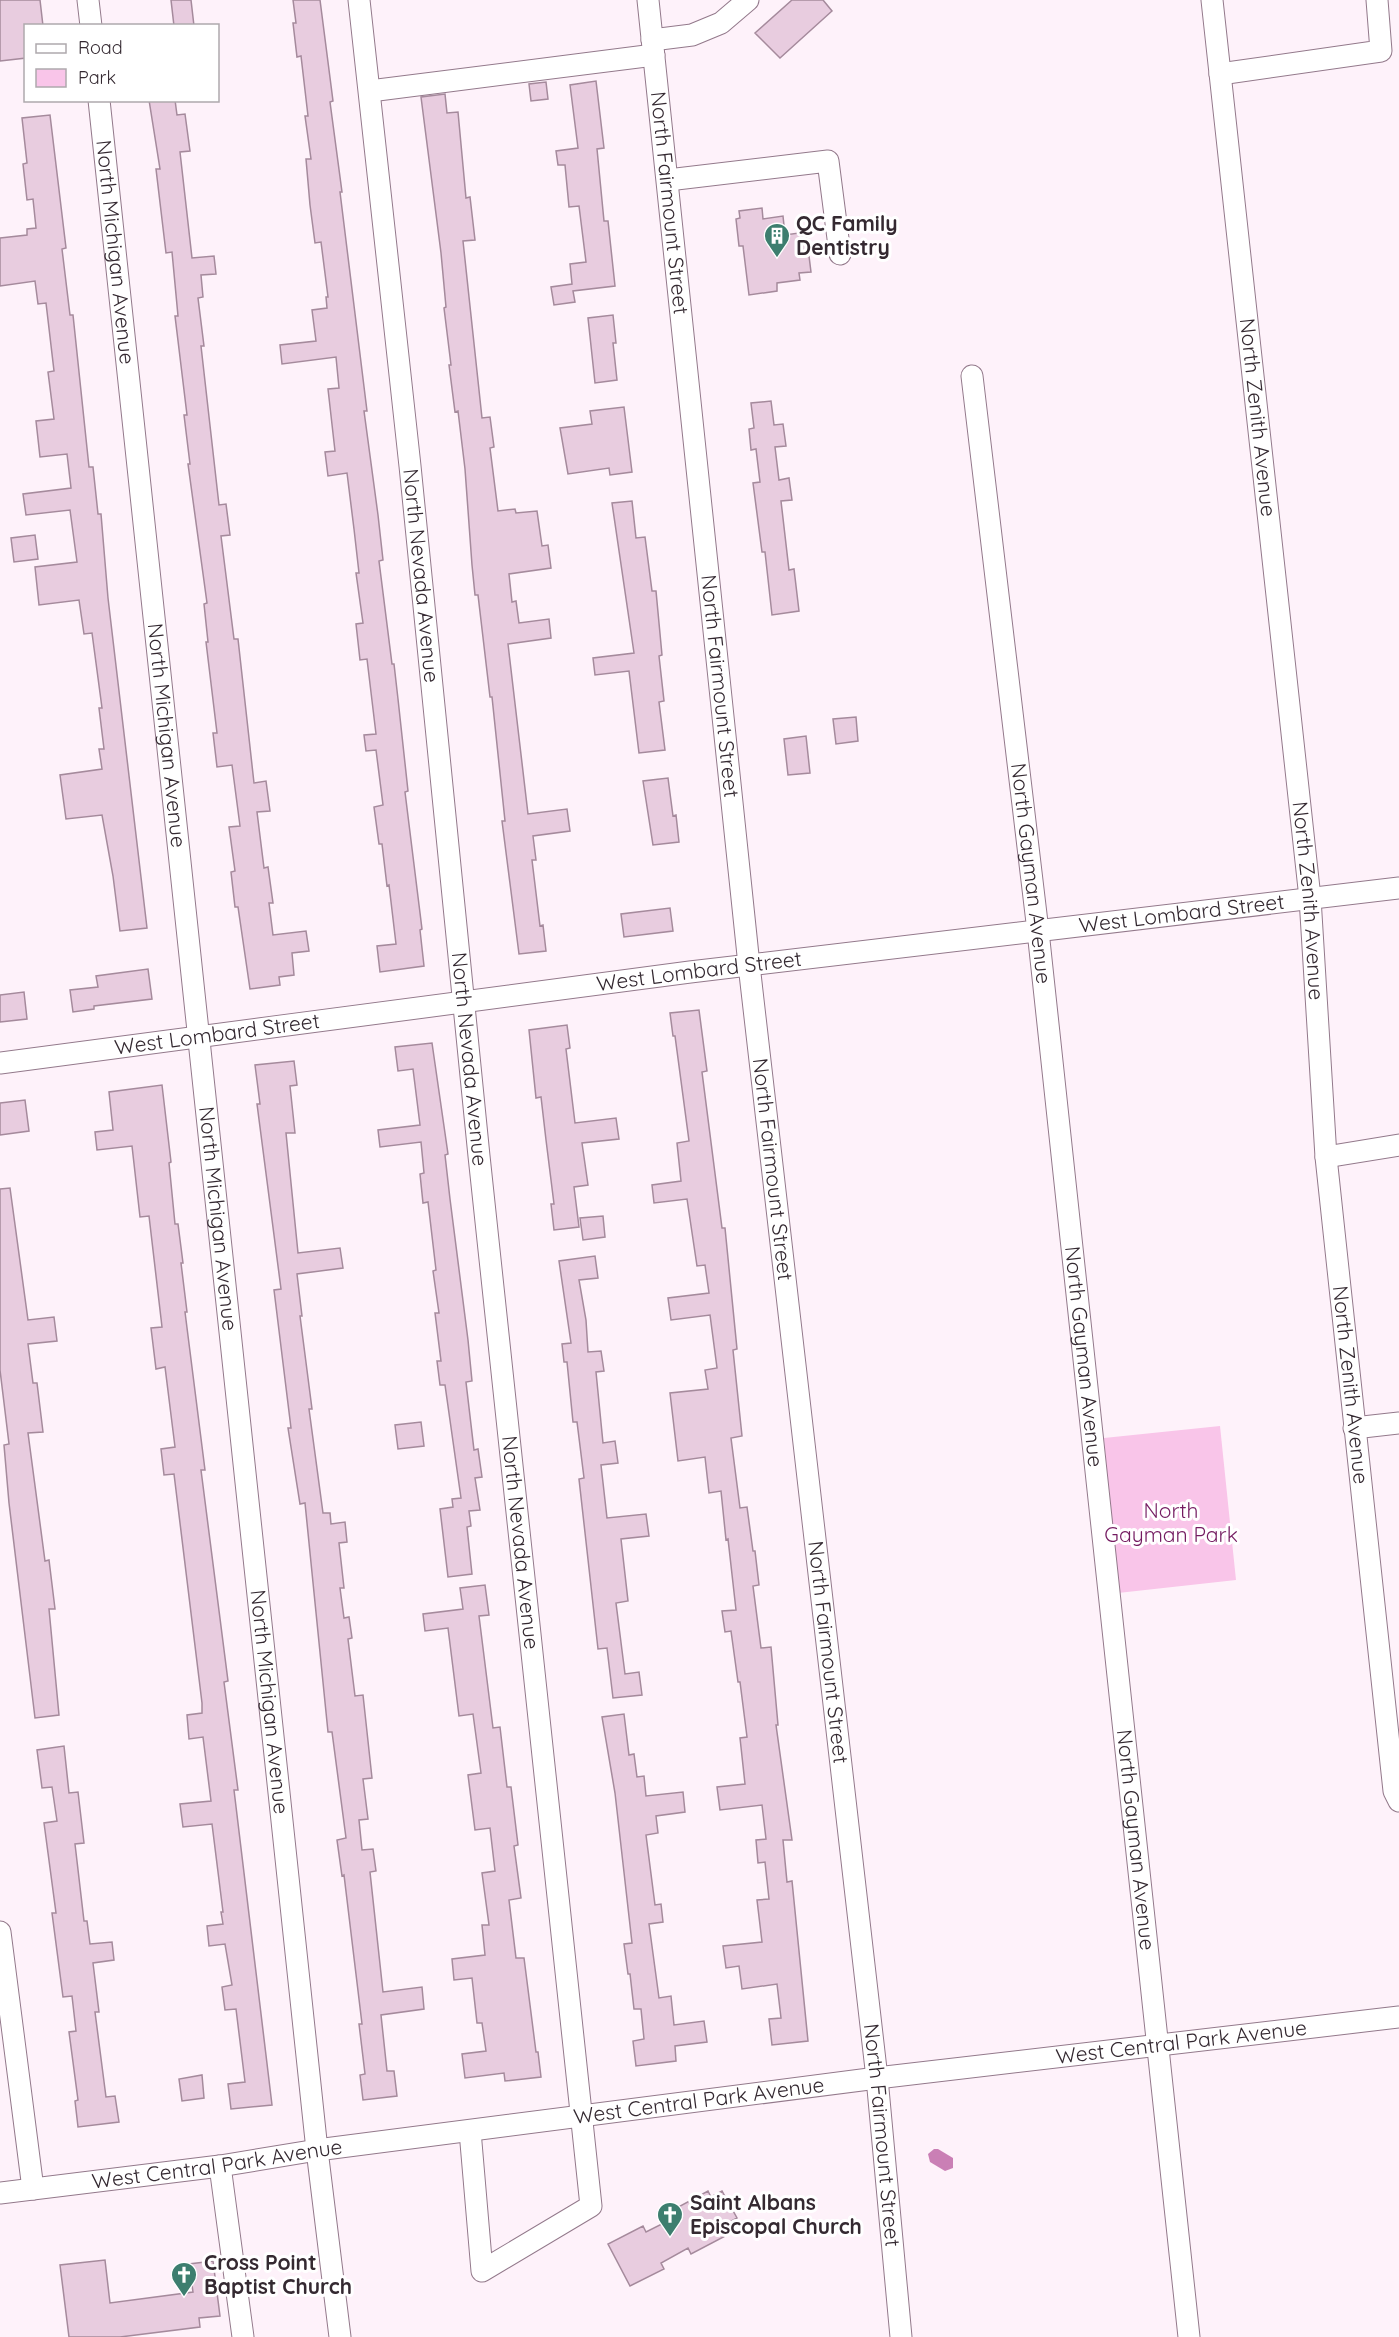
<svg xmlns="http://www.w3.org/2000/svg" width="1399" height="2337" font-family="Quicksand,sans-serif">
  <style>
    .green { fill: #f9c5e9 }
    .water { fill: #ca7fb5 }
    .building { fill: #e8ccdf; stroke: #a58a9c; stroke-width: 1.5 }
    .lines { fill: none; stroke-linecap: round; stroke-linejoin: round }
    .minor-casing { stroke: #93798b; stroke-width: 23 }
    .minor { stroke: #fff; stroke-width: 21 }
    .labels { text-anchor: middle; stroke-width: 6; stroke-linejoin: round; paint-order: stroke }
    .street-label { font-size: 21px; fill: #342931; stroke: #fff }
    .poi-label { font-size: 21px; font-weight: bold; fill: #342931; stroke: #fff; text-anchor: start }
    .park-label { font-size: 21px; fill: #741b61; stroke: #fff }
  </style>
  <rect width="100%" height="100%" fill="#fef2fa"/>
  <path class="green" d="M1220,1426L1236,1580L1118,1593L1104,1438Z"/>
  <path class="water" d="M934,2149H938L953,2158V2168L945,2171L930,2162L928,2154Z"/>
  <path class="building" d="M0,0H40L43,26H26V58L0,61Z
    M171,0H191L194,26H174Z
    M293,0H320L333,101L330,102L342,192H340L367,411H364L378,515L383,560L379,561L392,664H394L398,699L408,791L405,792L422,929L420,930L424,966L380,972L377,946L396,944L389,885L387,886L382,844H379L374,807L383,805L376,750L366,751L364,735L376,734L367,659L360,660L356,624L363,623L356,573H359L354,529L347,473L328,476L325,452L335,451L328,389L339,388L336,357L282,364L280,345L316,341L312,310L327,308L326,297H328L321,242L315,243L310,205L306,159H311L305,116H308L301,56L297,57L293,23H296Z
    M792,0H823L832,11L780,58L755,33Z
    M596,81L604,148L597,149L604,221H608L615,286L573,291L575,302L554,305L551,287L572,284L570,264L586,262L579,206L569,207L565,165H558L556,151L578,148L570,85Z
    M546,82L548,99L531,101L529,84Z
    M445,94L447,113L458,112L466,198L470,197L475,240L463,241L482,418L490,417L494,447L490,448L498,511L515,509L516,513L537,511L542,546L548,545L551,568L509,574L512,602L516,601L519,623L549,619L551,638L508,644L528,814L567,809L570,831L533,836L536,860H532L540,926L543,925L546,951L519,954L502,821H505L492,697H490L478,595H475L472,565L465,469L458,411L455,412L449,365H451L444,308L446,307L441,253L421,97Z
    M149,100H175L177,115L185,114L190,151L180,152L192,258L214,256L216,274L201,275L203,297L198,298L204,346H201L219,505L226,504L230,535L221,536L234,639H238L254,783L266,781L270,811L257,812L264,868L268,867L273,903H269L273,935L306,931L309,951L292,953L294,975L279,977L280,985L250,989L238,907H235L231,872L235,871L229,827L240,826L232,765L217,767L213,733H217L206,642H208L204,604L207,603L188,464H190L184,415H187L175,316H178L172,252L166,253L156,169H160Z
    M50,115L66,248L62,249L70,315H73L89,467H93L98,514H101L108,598L147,928L120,931L113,876L102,815L66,819L60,775L102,769L99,749H104L99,708H102L92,633L84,634L79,600L39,605L35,567L77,562L70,510L26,515L23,494L71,488L67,454L40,457L36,421L54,419L48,372L54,371L46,303L38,304L35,281L0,286V238L27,235V229L36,228L33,199L27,200L23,164L27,163L22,118Z
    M762,208L763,219L783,216L785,235L806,232L811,272L799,273L800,280L777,283V291L749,295L743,246H739L736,219L740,218L739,211Z
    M613,315L616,343H613L617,380L595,383L588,318Z
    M771,401L774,425L783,424L786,446L775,447L779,480L789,478L792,500L781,501L789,570L794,569L799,611L772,615L765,552H762L753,483L760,482L756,449L751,450L749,429L754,428L751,403Z
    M624,407L632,472L610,475L609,468L568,474L560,428L592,424L590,411Z
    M632,501L636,538L645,537L652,591H656L662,655L659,656L664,701L659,702L665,750L639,753L629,671L595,675L593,658L634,653L612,503Z
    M35,535L38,559L14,562L11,538Z
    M856,717L858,741L836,744L833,719Z
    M806,736L810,773L788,775L784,739Z
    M668,778L673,816L676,815L679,842L653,845L643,781Z
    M670,908L673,931L624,937L621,914Z
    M148,969L152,999L94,1006V1009L73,1012L70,990L98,987L96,976Z
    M24,992L27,1019L0,1022V995Z
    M699,1010L707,1071L702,1072L722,1228H725L737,1349L733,1350L742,1436L731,1438L740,1508L747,1507L753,1551H755L759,1585L753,1586L761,1648L771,1647L778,1725H776L792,1840H783L787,1882L792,1881L808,2041L772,2045L769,2019L781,2018L777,1984L742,1989L739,1966L726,1968L723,1946L762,1942L757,1900L769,1899L765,1862L758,1863L756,1840L766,1839L762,1805L720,1810L717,1787L745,1784L740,1738L747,1737L740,1682H738L731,1631L725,1632L722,1611L736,1610L728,1539L726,1540L721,1491L709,1493L705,1457L678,1461L670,1393L708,1389L705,1370L717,1368L710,1315L671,1320L668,1298L709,1293L705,1265L697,1266L687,1199L654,1203L652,1185L681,1181L677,1143L689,1141L675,1036H673L670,1013Z
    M567,1025L570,1048L566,1049L575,1123L616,1118L619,1139L582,1143L588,1185L574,1187L579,1227L554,1230L551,1204H554L546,1140L541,1097L536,1098L529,1030Z
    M432,1043L448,1154L445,1155L450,1199L468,1340L472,1381L466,1382L474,1450L478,1449L482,1477L475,1478L480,1510L469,1511L471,1526L467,1527L472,1574L448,1577L440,1509L453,1507L452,1499L461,1498L445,1385H440L437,1361H441L435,1313H439L433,1271L436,1270L428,1202L423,1203L420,1174L424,1173L421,1142L380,1147L378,1130L420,1125L413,1069L398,1071L395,1047Z
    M294,1061L297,1085L290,1086L295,1133H286L298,1253L340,1248L343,1268L297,1274L302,1316H300L312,1409H309L323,1513H330L331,1524L345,1522L347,1542L339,1543L344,1588H340L344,1618L349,1617L352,1638L348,1639L355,1696L363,1695L372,1778L363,1779L368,1819L359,1820L362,1850L373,1849L376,1871L370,1872L383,1992L422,1987L424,2009L381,2015L387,2071H394L397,2096L363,2100L360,2075L365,2074L359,2024H362L344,1875L342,1876L337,1840L346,1838L332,1732H328L305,1503L300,1504L288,1428H291L274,1290L281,1289L257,1104H260L255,1065Z
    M162,1085L171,1162L169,1163L175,1224H178L183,1263H181L187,1312H185L205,1470H201L228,1681L224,1682L238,1790H234L272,2105L231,2109L228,2084L245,2082L236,2009L225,2010L222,1987L232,1985L225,1944L209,1946L207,1926L223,1924L221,1912H223L212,1824L183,1827L180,1804L211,1801L203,1737L189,1739L187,1715L202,1713V1703L174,1474L164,1475L161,1449L175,1447L165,1367L156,1369L151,1328L162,1327L149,1216L140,1217L132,1146L97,1150L95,1132L113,1130L109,1092Z
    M25,1100L29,1131L0,1135V1103Z
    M10,1188L28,1320L54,1317L57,1341L28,1344L33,1383H37L43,1432L28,1433L45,1561L49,1560L55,1609H49L59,1715L35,1718L9,1503L4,1445L9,1444L0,1370V1189Z
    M603,1216L605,1237L583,1240L580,1218Z
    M595,1256L598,1278L579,1280L586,1320L588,1352L601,1351L604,1371L596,1372L603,1443L615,1441L618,1463L601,1465L607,1518L646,1514L649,1536L621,1539L628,1601L616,1603L625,1674L639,1672L642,1695L613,1698L607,1648L598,1649L579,1479L584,1478L577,1422H573L567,1362H564L562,1344L571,1343L559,1261Z
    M421,1422L424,1446L398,1449L395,1425Z
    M485,1585L489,1615L479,1616L493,1728L500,1727L507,1787H511L518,1845L514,1846L521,1898L509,1900L516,1958H524L536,2052H538L541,2077L505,2081L504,2073L465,2078L462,2054L486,2051L482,2023H477L472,1978L454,1980L452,1959L485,1955L482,1925H489L482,1873L495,1871L490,1828L475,1830L468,1775L481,1773L473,1714L459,1716L448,1628L425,1631L423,1614L463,1609L460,1588Z
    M624,1714L629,1755L634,1754L637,1777L644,1776L646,1796L683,1792L685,1812L656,1816L658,1833L646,1835L655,1905L661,1904L663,1922L649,1924L659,1998L671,1996L674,2025L704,2021L707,2042L675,2046L676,2061L636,2066L633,2041L644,2039L641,2009H634L630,1974H628L624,1944L632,1943L615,1793L602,1717Z
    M64,1746L69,1793L78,1792L84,1843L75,1844L84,1921H87L90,1944L112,1942L114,1960L93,1963L99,2012H95L106,2097L115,2096L119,2122L78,2127L75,2101L78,2100L69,2032L76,2031L72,1996L63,1997L52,1913H56L44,1823L57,1821L52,1787L42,1788L37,1750Z
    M202,2075L204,2098L182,2101L179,2079Z
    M708,2191L711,2197L722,2191L737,2218L728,2223L733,2232L691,2254L688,2248L661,2263L664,2269L630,2286L608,2244L643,2226L646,2232L672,2219L669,2212Z
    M105,2260L110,2303L193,2292L189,2264L213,2261L220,2316L199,2318L200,2327L120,2337H69L60,2265Z"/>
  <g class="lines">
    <defs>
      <g id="minor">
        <path d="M88,0L91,26"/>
        <path id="s1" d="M359,0L410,466L479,1156L591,2206L482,2271L470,2131"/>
        <path id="s2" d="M648,0L749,965L877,2078L901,2337"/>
        <path id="s3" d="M1212,0L1310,898L1326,1157L1394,1791L1399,1801"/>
        <path d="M652,40L692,35L721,23L748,0"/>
        <path d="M1220,74L1381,51L1377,0"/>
        <path d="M370,91L654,55"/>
        <path id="s4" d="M99,100L317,2150L340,2337"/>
        <path d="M668,180L828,161L840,254"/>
        <path id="s5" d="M972,376L1038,931L1189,2337"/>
        <path id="s6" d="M0,1063L690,972L1399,888"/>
        <path d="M1326,1157L1399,1145"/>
        <path d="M1354,1428L1399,1423"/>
        <path d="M0,1932L33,2189"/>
        <path d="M220,2166L243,2337"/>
        <path id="s7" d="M0,2193L220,2166L317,2150L877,2078L1399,2017"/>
      </g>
    </defs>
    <use href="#minor" class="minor-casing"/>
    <use href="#minor" class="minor"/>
  </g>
  <defs>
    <symbol id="building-pin" viewBox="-11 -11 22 30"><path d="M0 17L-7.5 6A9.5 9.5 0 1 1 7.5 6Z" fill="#3d7e6f" stroke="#fff"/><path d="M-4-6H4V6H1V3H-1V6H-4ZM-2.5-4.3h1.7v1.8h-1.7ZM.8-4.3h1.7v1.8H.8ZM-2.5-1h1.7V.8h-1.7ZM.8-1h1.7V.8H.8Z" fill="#fff"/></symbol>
    <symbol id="church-pin" viewBox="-11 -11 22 30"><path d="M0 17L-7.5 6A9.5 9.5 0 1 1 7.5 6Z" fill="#3d7e6f" stroke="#fff"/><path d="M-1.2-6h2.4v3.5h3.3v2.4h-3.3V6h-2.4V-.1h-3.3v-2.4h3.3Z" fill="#fff"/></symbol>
  </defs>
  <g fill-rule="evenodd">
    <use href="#building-pin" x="762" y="221" width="30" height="40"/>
    <use href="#church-pin" x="655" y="2200" width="30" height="40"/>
    <use href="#church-pin" x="169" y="2260" width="30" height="40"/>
  </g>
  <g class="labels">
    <g class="street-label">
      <text dy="7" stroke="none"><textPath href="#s2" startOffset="204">North Fairmount Street</textPath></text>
      <text dy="7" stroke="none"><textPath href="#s4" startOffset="153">North Michigan Avenue</textPath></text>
      <text dy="7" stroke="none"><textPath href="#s3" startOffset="420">North Zenith Avenue</textPath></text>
      <text dy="7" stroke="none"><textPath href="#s1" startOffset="579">North Nevada Avenue</textPath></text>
      <text dy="7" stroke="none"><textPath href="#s2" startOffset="690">North Fairmount Street</textPath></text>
      <text dy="7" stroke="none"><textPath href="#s4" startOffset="639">North Michigan Avenue</textPath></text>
      <text dy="7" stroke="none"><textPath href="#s5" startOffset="501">North Gayman Avenue</textPath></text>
      <text dy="7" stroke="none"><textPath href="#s3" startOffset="906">North Zenith Avenue</textPath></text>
      <text dy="7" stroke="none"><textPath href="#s6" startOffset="1191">West Lombard Street</textPath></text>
      <text dy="7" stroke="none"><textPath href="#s6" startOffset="705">West Lombard Street</textPath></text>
      <text dy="7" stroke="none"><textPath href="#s6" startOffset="219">West Lombard Street</textPath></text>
      <text dy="7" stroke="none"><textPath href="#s1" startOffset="1065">North Nevada Avenue</textPath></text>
      <text dy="7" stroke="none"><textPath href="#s2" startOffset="1176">North Fairmount Street</textPath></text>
      <text dy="7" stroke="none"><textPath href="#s4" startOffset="1125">North Michigan Avenue</textPath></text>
      <text dy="7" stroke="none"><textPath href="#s5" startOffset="987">North Gayman Avenue</textPath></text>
      <text dy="7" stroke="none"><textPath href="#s3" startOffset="1392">North Zenith Avenue</textPath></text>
      <text dy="7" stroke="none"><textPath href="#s1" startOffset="1551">North Nevada Avenue</textPath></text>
      <text dy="7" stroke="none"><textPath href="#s2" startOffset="1662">North Fairmount Street</textPath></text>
      <text dy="7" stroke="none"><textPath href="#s4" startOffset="1611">North Michigan Avenue</textPath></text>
      <text dy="7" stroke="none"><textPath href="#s5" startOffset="1473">North Gayman Avenue</textPath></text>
      <text dy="7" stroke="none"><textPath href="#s7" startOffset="1191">West Central Park Avenue</textPath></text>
      <text dy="7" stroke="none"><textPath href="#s7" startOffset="705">West Central Park Avenue</textPath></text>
      <text dy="7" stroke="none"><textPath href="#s2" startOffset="2148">North Fairmount Street</textPath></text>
      <text dy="7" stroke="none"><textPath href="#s7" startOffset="219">West Central Park Avenue</textPath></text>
    </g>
    <g class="poi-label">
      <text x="796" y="231">QC Family<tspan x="796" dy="24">Dentistry</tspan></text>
      <text x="690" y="2210">Saint Albans<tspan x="690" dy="24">Episcopal Church</tspan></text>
      <text x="204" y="2270">Cross Point<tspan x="204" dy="24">Baptist Church</tspan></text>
    </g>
    <g class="park-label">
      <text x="1171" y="1518">North<tspan x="1171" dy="24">Gayman Park</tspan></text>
    </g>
  </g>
  <rect x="24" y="24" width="195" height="78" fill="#ffffff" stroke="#aea9ad" stroke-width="1.5"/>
  <rect x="36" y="44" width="30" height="9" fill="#ffffff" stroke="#aea9ad" stroke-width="1.5"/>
  <text x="78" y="54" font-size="18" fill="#342931">Road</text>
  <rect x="36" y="69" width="30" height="18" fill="#f9c5e9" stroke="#aea9ad" stroke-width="1.5"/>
  <text x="78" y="84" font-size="18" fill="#342931">Park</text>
</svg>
